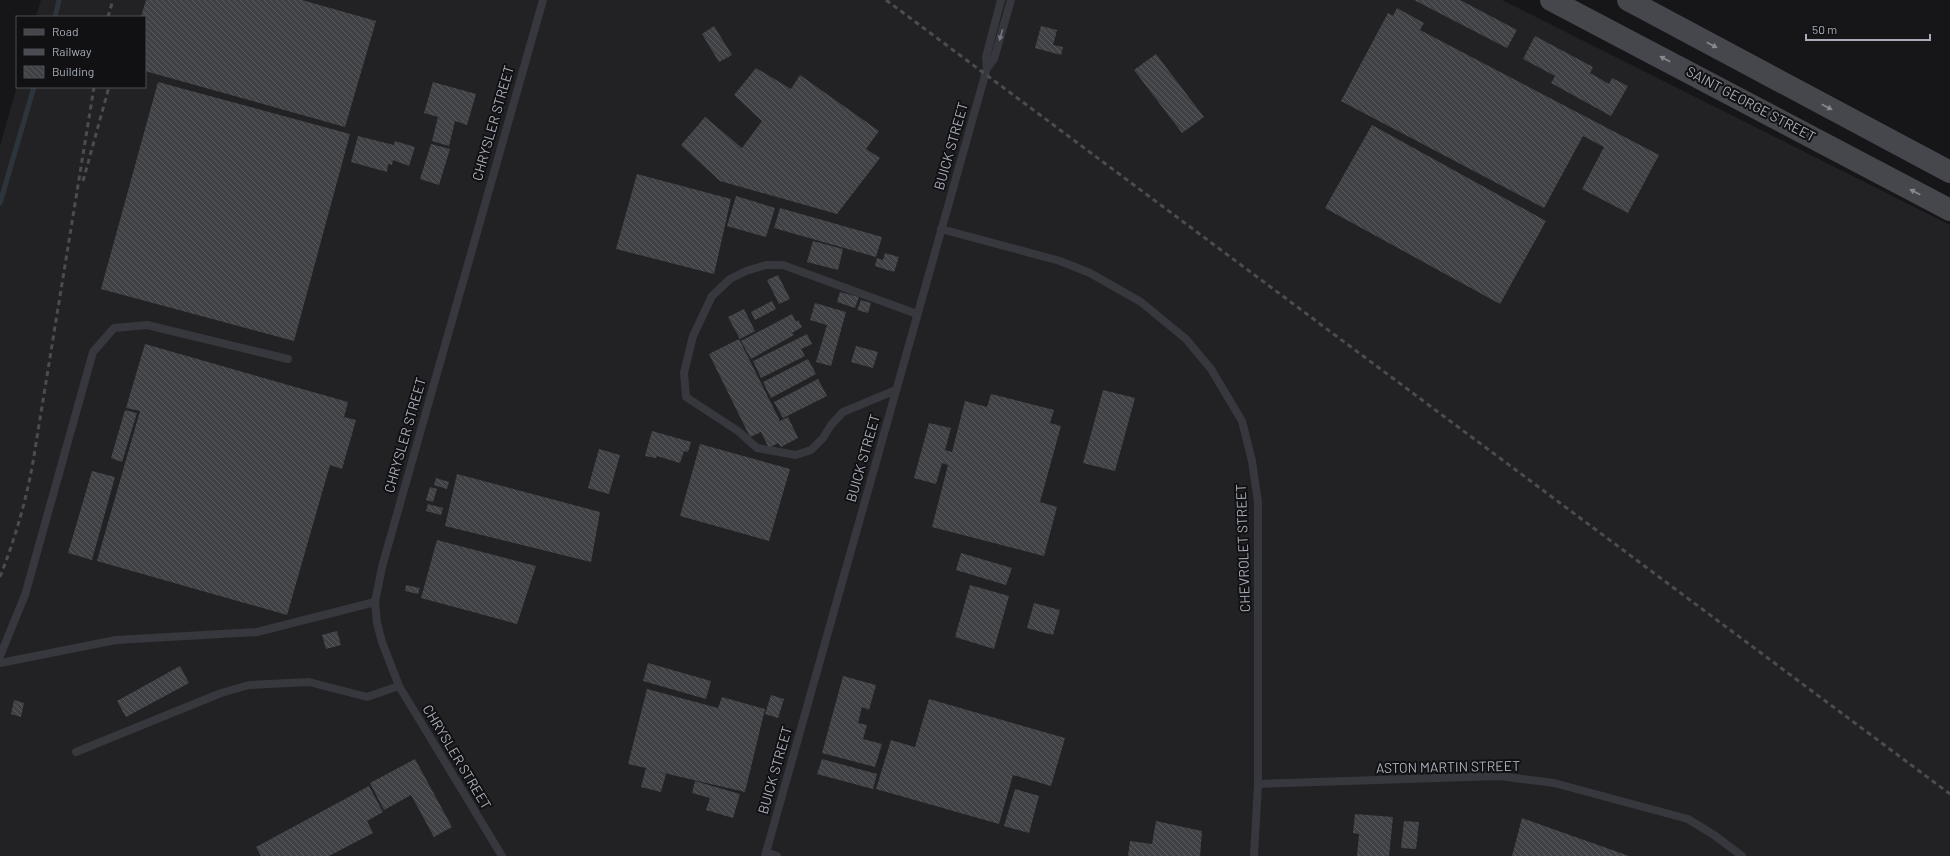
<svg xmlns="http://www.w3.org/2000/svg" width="1950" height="856" font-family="Barlow,sans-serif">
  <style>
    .built { fill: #222225 }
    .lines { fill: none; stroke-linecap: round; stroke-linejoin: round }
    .stream { stroke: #2c353c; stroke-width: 5 }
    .building { fill: url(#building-back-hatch) }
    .lane { stroke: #37383d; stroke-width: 8 }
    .secondary { stroke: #45474d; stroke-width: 22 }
    .rail { stroke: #4a4c52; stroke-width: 3; stroke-dasharray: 5 4; stroke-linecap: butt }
    .oneway { fill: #757881 }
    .oneway2 { fill: #858993 }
    .labels { text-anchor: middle; stroke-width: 4; stroke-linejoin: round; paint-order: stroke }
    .street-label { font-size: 14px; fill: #a8adb8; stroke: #111113 }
  </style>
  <defs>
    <pattern id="building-back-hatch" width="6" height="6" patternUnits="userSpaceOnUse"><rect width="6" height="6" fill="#404145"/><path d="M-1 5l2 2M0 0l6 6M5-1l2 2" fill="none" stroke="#595a5e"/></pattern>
  </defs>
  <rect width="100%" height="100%" fill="#161618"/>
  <path class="built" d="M41,0H1502L1950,225V856H0V146L17,86L145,87V17H36Z"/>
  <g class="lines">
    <path class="stream" d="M55,17L59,0
      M0,203L34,87"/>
  </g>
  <path class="building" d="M146,0H302L376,21L345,127L145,71V17H141Z
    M1414,0H1460L1517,30L1507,48Z
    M1397,8L1424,23L1420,30L1659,155L1628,213L1582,189L1604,147L1583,136L1544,208L1341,101L1388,13L1393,16Z
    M714,26L732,55L719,62L702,34Z
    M1041,26L1057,30L1053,45L1063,47L1061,55L1035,48Z
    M1535,36L1593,67L1590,73L1609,84L1612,78L1628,86L1611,116L1551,83L1555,76L1523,59Z
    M1156,54L1204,117L1182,133L1134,70Z
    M756,68L791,89L800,75L879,131L866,149L880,158L837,214L720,181L681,145L705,117L742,148L762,121L734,95Z
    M158,82L350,134L294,341L101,289Z
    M433,82L476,94L467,125L455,121L449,146L432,141L438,117L424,113Z
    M1372,125L1546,221L1500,304L1325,208Z
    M358,136L394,145L395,141L415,147L409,166L393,160L392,165L388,164L387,172L351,162Z
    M431,144L450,149L439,185L420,179Z
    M637,174L731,199L714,274L616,249Z
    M736,196L775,208L766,237L727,226Z
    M780,208L882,237L876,257L774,228Z
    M813,241L843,249L838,270L807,262Z
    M885,253L899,257L894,272L875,266L877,258L883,260Z
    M778,275L790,299L779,304L767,280Z
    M840,292L859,297L855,308L837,302Z
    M861,300L871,303L868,313L857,310Z
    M772,301L776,309L755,320L751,312Z
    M815,303L846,312L831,366L816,362L827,325L810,320Z
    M744,309L755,331L740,339L728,317Z
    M792,314L796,322L798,320L802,327L792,333L794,335L751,359L741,341Z
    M807,334L812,344L801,349L805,356L761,378L753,361Z
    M739,339L780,421L788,417L798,438L781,447L778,443L769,448L761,432L750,437L709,354Z
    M145,344L348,402L344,417L356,420L342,469L330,465L287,615L97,561L140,411L126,408Z
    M856,346L878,352L873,368L851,362Z
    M808,359L816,374L771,398L763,382Z
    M818,379L827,396L783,418L774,402Z
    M1103,390L1135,398L1115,471L1083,463Z
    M991,394L1054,410L1050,423L1061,426L1040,502L1057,507L1044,556L932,527L948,465L942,463L936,484L914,478L929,423L951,428L945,450L952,452L965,401L987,407Z
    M125,410L137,413L122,462L111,458Z
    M652,431L691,442L688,452L684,451L680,463L657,456L656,458L645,456Z
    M700,444L790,469L769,541L680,516Z
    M599,449L620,455L609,494L588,488Z
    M92,471L115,477L92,560L68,553Z
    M457,474L600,512L591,562L445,526Z
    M436,478L449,482L447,489L434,485Z
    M430,487L437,489L433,502L426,500Z
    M428,504L443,508L441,515L426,511Z
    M437,540L536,566L517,624L421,598Z
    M961,553L1012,568L1006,585L956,570Z
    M406,585L420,588L418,594L405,591Z
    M970,585L1009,596L994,649L955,637Z
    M1034,603L1060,610L1053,635L1027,628Z
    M337,631L341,645L326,649L322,635Z
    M648,663L711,681L706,699L643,681Z
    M180,666L189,683L126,717L117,701Z
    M843,676L876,685L869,710L862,707L858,723L867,725L863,739L882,744L875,767L822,753Z
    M647,689L718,708L722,697L765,709L745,792L651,770L666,774L661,792L641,787L646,768L628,764Z
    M771,695L784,699L778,718L765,714Z
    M929,699L1065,738L1051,786L1013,775L999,824L876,789L891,740L915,747Z
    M14,700L24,703L21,717L11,714Z
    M415,759L452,827L434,837L411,795L384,810L370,783Z
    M822,759L877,774L873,789L817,774Z
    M695,781L740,794L733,818L706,810L710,798L692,793Z
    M369,786L383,812L367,821L373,833L329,856H261L256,847Z
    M1015,789L1039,796L1029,833L1004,826Z
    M1355,814L1393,817L1389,856H1357L1359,834L1353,833Z
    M1522,818L1629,856H1512Z
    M1156,821L1202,831L1200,856H1128L1130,841L1152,844Z
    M1404,821L1419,822L1416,849L1401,848Z"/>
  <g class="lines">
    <path class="lane" d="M987,68L986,57L1001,0
      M941,229L1060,261L1090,273L1141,302L1186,339L1211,369L1242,421L1252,461L1258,502V784L1254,856
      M896,390L843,412L831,425L823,438L811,450L796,455L757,448L738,431L686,397L684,373L693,336L712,296L730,279L746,271L766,265H783L917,314
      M0,656L25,595L93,352L114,328L147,325L288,359
      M0,663L116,640L257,632L375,602
      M76,752L221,693L249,685L309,682L367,697L399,686
      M1258,784L1499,776L1554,783L1688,819L1714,835L1742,856
      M766,852L777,856
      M502,856L399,686L382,642L377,623L375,602L382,567L543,0
      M765,856L985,75L987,68L994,59L1011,0"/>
    <path class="secondary" d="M1551,0L1950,210
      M1628,0L1950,172"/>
    <path class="rail" d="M886,0L1950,794
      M108,17L113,0
      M83,181L109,87
      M0,577C15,539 26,501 33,462L94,87"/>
  </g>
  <defs><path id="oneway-solid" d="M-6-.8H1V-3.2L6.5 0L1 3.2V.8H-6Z"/></defs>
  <use class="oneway" href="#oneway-solid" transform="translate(1001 35) rotate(106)"/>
  <g class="oneway2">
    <use href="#oneway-solid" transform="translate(1712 45) rotate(28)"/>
    <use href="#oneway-solid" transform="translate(1665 59) rotate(-152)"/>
    <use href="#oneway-solid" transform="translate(1827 107) rotate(28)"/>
    <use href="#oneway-solid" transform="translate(1915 192) rotate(-152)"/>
  </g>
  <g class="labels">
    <g class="street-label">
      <text transform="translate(1751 104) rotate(28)" y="5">SAINT GEORGE STREET</text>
      <text transform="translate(493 123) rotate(-74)" y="5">CHRYSLER STREET</text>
      <text transform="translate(951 146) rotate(-74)" y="5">BUICK STREET</text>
      <text transform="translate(405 435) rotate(-74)" y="5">CHRYSLER STREET</text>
      <text transform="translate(863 458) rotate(-74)" y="5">BUICK STREET</text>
      <text transform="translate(1243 548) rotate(-92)" y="5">CHEVROLET STREET</text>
      <text transform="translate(457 757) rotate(59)" y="5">CHRYSLER STREET</text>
      <text transform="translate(1448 767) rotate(-1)" y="5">ASTON MARTIN STREET</text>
      <text transform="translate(775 770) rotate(-74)" y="5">BUICK STREET</text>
    </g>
  </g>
  <rect x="16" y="16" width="130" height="72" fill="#111113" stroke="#4d4f55"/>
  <rect x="24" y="29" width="20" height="6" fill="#45474d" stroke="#4d4f55"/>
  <text x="52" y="36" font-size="12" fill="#a8adb8">Road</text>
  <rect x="24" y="49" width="20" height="6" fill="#4a4c52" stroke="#4d4f55"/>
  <text x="52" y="56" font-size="12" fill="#a8adb8">Railway</text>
  <rect x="24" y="66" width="20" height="12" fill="url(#building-back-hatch)" stroke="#4d4f55"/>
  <text x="52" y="76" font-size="12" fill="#a8adb8">Building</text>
  <path d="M1806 34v6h124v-6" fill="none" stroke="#a8adb8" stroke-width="2"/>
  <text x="1812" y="34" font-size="12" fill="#a8adb8" stroke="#111113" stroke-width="3" paint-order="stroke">50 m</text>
</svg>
